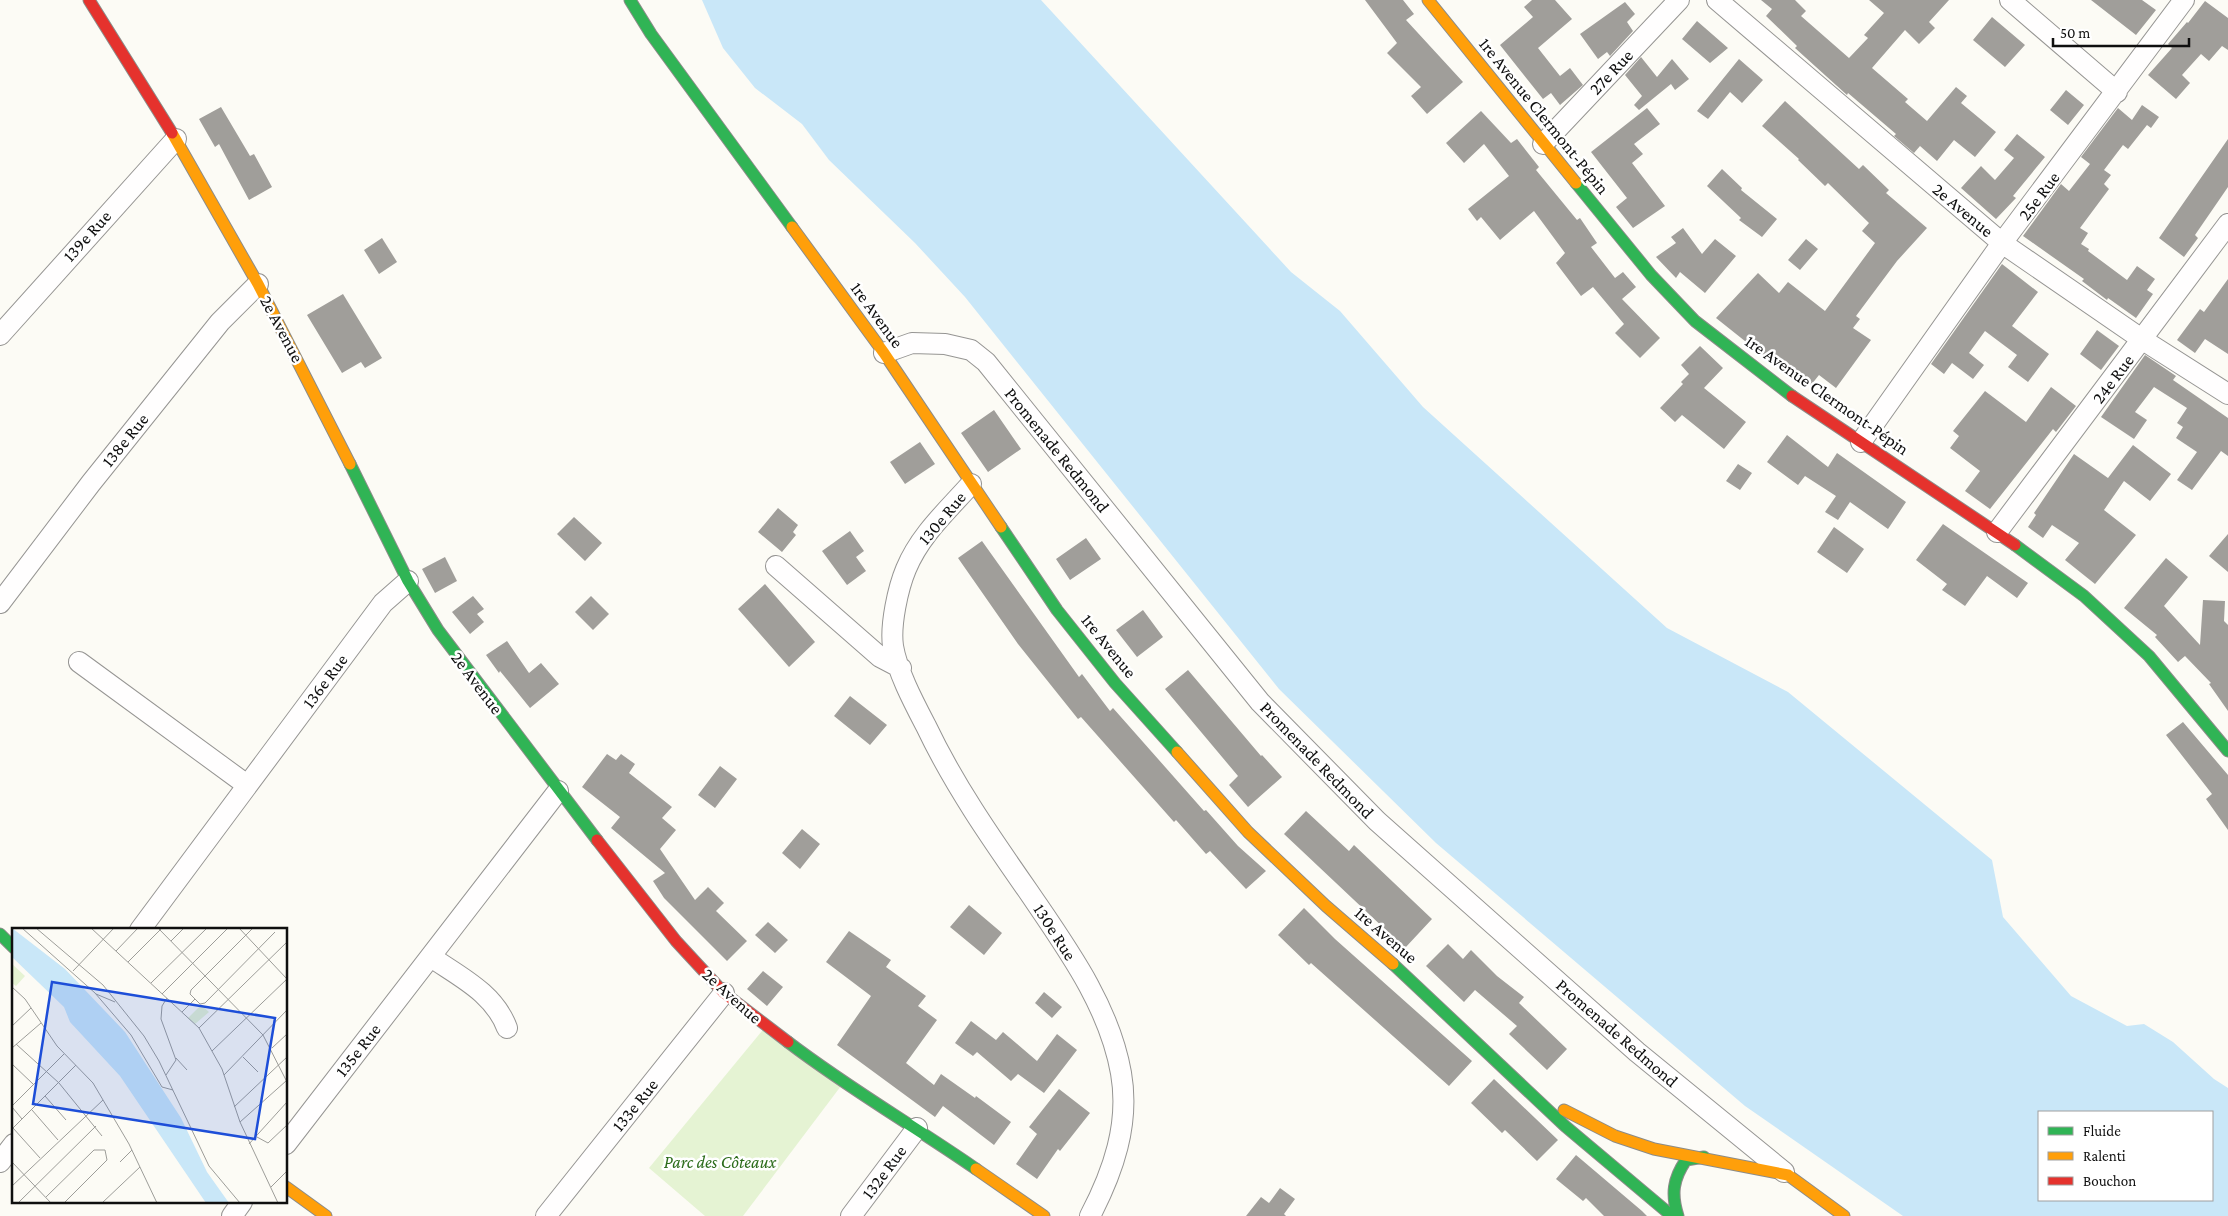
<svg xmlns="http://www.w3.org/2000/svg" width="2228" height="1216" font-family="'Crimson Pro',serif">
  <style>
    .green { fill: #e5f3d3 }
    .water { fill: #c9e7f8; fill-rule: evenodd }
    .building { fill: #a09e9a }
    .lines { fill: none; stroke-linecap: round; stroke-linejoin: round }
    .street-casing { stroke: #969593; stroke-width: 22 }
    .fast-casing { stroke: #8c8c89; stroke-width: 13 }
    .slow-casing { stroke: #8c8c89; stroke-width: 13 }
    .jam-casing { stroke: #8c8c89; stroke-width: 13 }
    .street { stroke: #fffefe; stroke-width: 20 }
    .fast { stroke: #30b455; stroke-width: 11 }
    .slow { stroke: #ff9f0a; stroke-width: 11 }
    .jam { stroke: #e5322d; stroke-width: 11 }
    .labels { text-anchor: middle; stroke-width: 5; stroke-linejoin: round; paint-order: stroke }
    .street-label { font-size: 18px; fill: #0f0f0f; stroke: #fff }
    .park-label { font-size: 18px; font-style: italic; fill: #2c6c1b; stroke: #fff }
    .inset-road { fill: none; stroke: #9d9d99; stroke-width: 1 }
    .view { fill: #1d4ed8; fill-opacity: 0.15; stroke: #1d4ed8; stroke-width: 2.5 }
    .inset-edge { fill: none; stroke: #0f0f0f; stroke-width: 2.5 }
  </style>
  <rect width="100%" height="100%" fill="#fcfbf5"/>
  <path class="green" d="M766,1026L844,1082L743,1216H705L649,1168Z"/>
  <path class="water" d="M702,0H1041L1291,272L1340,311L1423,407L1667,628L1788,692L1992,860L2003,917L2071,996L2127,1026L2144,1024L2173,1042L2214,1079L2228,1088V1216H1903L1745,1106L1436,843L1279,689L965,297L915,243L829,160L802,124L755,88L723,48ZM2039,1112H2212V1200H2039Z"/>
  <path class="building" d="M1365,0H1403L1414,14L1406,20L1463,82L1427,114L1411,96L1421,87L1387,53L1397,43Z
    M1532,0H1555L1572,19L1538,48L1560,76L1570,68L1583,85L1560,105L1551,93L1543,99L1500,45L1533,17L1524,7Z
    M1761,0H1795L1806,11L1801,16L1849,58L1868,38L1864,35L1884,13L1869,0H1949L1929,22L1935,28L1919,44L1905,30L1872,68L1908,99L1905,102L1927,121L1956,87L1967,96L1961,103L1996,132L1975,157L1954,140L1937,161L1920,146L1914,153L1894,136L1896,134L1848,93L1847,95L1795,48L1797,46L1766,16L1772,9Z
    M2091,0H2142L2156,10L2136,35Z
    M2205,1L2228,18V50L2222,46L2209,61L2201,54L2182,75L2190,83L2176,99L2148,75L2172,48L2168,44L2187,22L2188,23Z
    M1625,2L1635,14L1627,22L1633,31L1610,56L1607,52L1598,59L1580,34Z
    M1992,17L2025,45L2005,67L1973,40Z
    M1697,21L1728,48L1710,63L1682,39Z
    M1641,57L1657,77L1672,59L1689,79L1675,90L1671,84L1639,110L1634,105L1642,96L1625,75Z
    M1739,59L1763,80L1742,103L1730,92L1708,119L1697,111Z
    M2066,90L2084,105L2068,125L2050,110Z
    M1785,101L1859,169L1863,165L1889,190L1886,193L1927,228L1897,261L1856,316L1860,319L1853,328L1871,340L1836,388L1819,375L1811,385L1773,357L1770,361L1716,318L1758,273L1779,293L1788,282L1825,311L1875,243L1862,231L1869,223L1828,183L1825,186L1798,160L1799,159L1762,126Z
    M2142,105L2159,117L2151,128L2147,125L2128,149L2123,145L2104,170L2111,175L2104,184L2109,189L2080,228L2088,233L2081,244L2089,249L2088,251L2127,280L2137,266L2155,279L2147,290L2153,294L2136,318L2108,298L2107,300L2082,281L2084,279L2023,236L2061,184L2069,191L2090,164L2081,157L2118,108L2132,120Z
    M221,107L250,156L254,154L272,187L249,200L219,144L215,147L199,119Z
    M1647,108L1660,124L1634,144L1643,154L1632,163L1665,206L1633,228L1616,207L1627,198L1591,152Z
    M1481,111L1511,143L1517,139L1539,167L1536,170L1577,220L1580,218L1597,243L1591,247L1615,278L1623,272L1636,287L1622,299L1660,338L1640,358L1615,333L1624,324L1593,287L1581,296L1556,263L1565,253L1534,211L1500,240L1481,217L1477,221L1468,209L1509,176L1484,144L1464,163L1446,143Z
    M2017,134L2045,157L2013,196L2016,198L1996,219L1961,188L1981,166L1995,180L2014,158L2004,150Z
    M2228,139V187L2195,235L2198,238L2184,257L2159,238Z
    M1722,169L1742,188L1741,190L1777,219L1762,237L1739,220L1741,218L1707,186Z
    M1683,228L1702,254L1715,239L1736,256L1705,293L1680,272L1676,278L1656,257L1676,243L1671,237Z
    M382,238L397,262L379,274L364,250Z
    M1806,239L1818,249L1800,270L1788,260Z
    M2002,264L2038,292L2012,326L2049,354L2028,382L2008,367L2017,355L1985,331L1969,353L1984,365L1973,379L1952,363L1944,374L1931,364Z
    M2228,279V354L2205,339L2195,353L2177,340L2200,309L2204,312Z
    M343,294L382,358L365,368L361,362L342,373L307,315Z
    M2097,330L2119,346L2101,370L2080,354Z
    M1700,346L1723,368L1704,388L1746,422L1724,449L1682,415L1675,422L1660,408L1683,384L1681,382L1689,374L1681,365Z
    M2145,355L2176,376L2173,380L2228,418V456L2221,451L2192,490L2177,480L2197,452L2176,438L2183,427L2177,423L2187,408L2154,387L2135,412L2147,420L2134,439L2101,417Z
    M2051,387L2076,406L2056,432L2053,429L1990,509L1965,491L1980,471L1950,448L1959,436L1953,431L1985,391L2026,422Z
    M994,410L1021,449L988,472L961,433Z
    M1787,435L1828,467L1837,453L1906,502L1888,529L1850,502L1838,520L1825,512L1836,496L1805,476L1798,485L1767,462Z
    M920,442L935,464L905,484L890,462Z
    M2133,445L2171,474L2150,501L2124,481L2104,510L2136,535L2095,584L2065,560L2079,543L2052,525L2043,538L2028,527L2036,515L2034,513L2074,454L2108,478Z
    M1738,464L1752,473L1740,490L1726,481Z
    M778,508L798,525L793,532L796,535L782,552L758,532Z
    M574,517L602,543L585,561L557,534Z
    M1943,524L2028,583L2017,598L1987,576L1965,606L1942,590L1947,584L1916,560Z
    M1834,527L1864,549L1847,573L1817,552Z
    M850,531L864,551L856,557L866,571L847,585L822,551Z
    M2228,534V572L2209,556Z
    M1086,538L1101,559L1070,580L1056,559Z
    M982,541L1079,677L1082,674L1110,711L1113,708L1204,811L1206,810L1238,846L1266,871L1246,889L1210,851L1206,854L1176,820L1174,822L1081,717L1078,719L1018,644L958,558Z
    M445,557L457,581L435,593L422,569Z
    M2166,558L2188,577L2164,606L2200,645L2203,600L2225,601L2224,621L2228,625V711L2209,684L2211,683L2185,656L2178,662L2155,637L2157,635L2124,608Z
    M765,584L815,642L789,667L738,609Z
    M473,596L484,609L477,614L484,622L470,634L452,612Z
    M591,596L609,614L593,630L575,612Z
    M1143,610L1163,637L1137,657L1116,630Z
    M507,641L529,673L541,663L559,684L530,708L500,671L499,673L486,655Z
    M1188,670L1261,756L1262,755L1282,777L1248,807L1229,785L1238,776L1165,689Z
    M850,696L887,725L870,745L834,716Z
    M2183,722L2228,775V830L2206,799L2212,794L2166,735Z
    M607,754L616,760L621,754L635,764L629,773L672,807L662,818L676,830L660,849L695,900L708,887L724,903L716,911L747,941L727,961L664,898L653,881L665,873L611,828L620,817L582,787Z
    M720,766L737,779L715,808L698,795Z
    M1306,811L1349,851L1354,845L1432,919L1405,948L1284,834Z
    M802,829L820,844L800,869L782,853Z
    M969,905L1002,933L984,955L950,927Z
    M1304,908L1335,939L1472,1061L1449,1086L1311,963L1309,965L1278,935Z
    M768,922L788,940L775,953L755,935Z
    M849,931L891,960L886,967L926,996L918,1006L937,1020L906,1063L934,1085L941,1074L975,1098L976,1096L1011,1122L994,1145L943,1106L935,1117L837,1045L871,996L826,962Z
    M1448,944L1463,959L1471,950L1497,976L1524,997L1519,1003L1567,1049L1547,1070L1509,1034L1517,1026L1475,990L1464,1002L1426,966Z
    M763,971L783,987L767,1006L747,989Z
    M1044,992L1062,1007L1052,1018L1035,1003Z
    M971,1021L996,1040L1003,1032L1037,1061L1057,1034L1077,1050L1044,1093L1018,1074L1011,1081L977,1052L973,1056L955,1043Z
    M1494,1079L1558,1140L1537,1161L1505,1130L1502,1133L1471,1103Z
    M1059,1089L1090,1113L1060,1151L1058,1149L1037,1179L1016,1164L1037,1134L1029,1127Z
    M1576,1155L1642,1211L1647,1216H1604L1586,1198L1583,1201L1556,1179Z
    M1280,1188L1295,1199L1284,1214L1286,1216H1246L1261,1197L1269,1203Z"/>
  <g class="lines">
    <defs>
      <path id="street" d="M1717,0L2002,243L2143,340L2228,394
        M2010,0L2117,92
        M1543,144L1679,0
        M0,335L176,139
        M884,353L912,343L945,344L971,350L986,362L1260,702L1377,821L1637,1052L1784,1172
        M1861,442L2002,243L2184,0
        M971,484C947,511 920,535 906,569C898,588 890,625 893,646C897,671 914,703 926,726C954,785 991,838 1028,891C1066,947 1109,1005 1121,1073C1130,1124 1113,1172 1090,1216
        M1997,532L2228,224
        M776,566L880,657L901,668
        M0,603L91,483L220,322L258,284
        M79,662L247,785
        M140,930L383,603L408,581
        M431,957C460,977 494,993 507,1028
        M286,1144L558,791
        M0,1162L14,1144
        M232,1216L242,1202
        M546,1216L724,993
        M851,1216L917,1128"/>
      <path id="fast" d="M630,0L651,34L792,227
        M1576,183L1651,275L1695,321L1792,396
        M350,464L408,581L438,630L597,840
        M1001,527L1057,610L1115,683L1177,752
        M2015,545L2084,596L2149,656L2228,751
        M0,934L14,948
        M1393,964L1565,1126L1672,1216
        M788,1042C848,1088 914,1126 976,1169
        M1678,1216C1671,1194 1673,1179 1686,1160L1704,1157"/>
      <path id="slow" d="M1428,0L1576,183
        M172,133L258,284L350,464
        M792,227L884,353L1001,527
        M1177,752L1248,832L1326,906L1393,964
        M1564,1110L1615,1136L1654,1149L1788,1175L1844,1216
        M976,1169L1044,1216
        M286,1187L326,1216"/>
      <path id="jam" d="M89,0L172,133
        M1792,396L2015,545
        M597,840L676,941L724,993L788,1042"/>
    </defs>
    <use href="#street" class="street-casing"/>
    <use href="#fast" class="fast-casing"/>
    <use href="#slow" class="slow-casing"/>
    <use href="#jam" class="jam-casing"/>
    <use href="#street" class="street"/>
    <use href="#fast" class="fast"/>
    <use href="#slow" class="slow"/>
    <use href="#jam" class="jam"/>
  </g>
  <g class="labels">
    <g class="street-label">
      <text transform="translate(1611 72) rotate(-47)" y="6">27e Rue</text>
      <text transform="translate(1544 116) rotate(51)" y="6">1re Avenue Clermont-Pépin</text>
      <text transform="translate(2039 196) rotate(-53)" y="6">25e Rue</text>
      <text transform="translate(1963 210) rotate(40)" y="6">2e Avenue</text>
      <text transform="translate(87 236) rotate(-48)" y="6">139e Rue</text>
      <text transform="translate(877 315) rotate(54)" y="6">1re Avenue</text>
      <text transform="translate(282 329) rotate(62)" y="6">2e Avenue</text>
      <text transform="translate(2113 379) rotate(-53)" y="6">24e Rue</text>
      <text transform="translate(1827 395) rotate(35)" y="6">1re Avenue Clermont-Pépin</text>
      <text transform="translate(125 440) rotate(-51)" y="6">138e Rue</text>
      <text transform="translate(1057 450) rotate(51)" y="6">Promenade Redmond</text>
      <text transform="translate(942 518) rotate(-50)" y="6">130e Rue</text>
      <text transform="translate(1109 646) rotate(51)" y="6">1re Avenue</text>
      <text transform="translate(325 681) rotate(-53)" y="6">136e Rue</text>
      <text transform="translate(477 683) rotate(53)" y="6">2e Avenue</text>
      <text transform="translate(1317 760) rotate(46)" y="6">Promenade Redmond</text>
      <text transform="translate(1055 932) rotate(57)" y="6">130e Rue</text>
      <text transform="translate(1386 935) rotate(41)" y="6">1re Avenue</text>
      <text transform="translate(732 996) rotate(42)" y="6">2e Avenue</text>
      <text transform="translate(1617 1033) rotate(41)" y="6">Promenade Redmond</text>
      <text transform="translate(358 1050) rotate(-52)" y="6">135e Rue</text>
      <text transform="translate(635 1105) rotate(-51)" y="6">133e Rue</text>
      <text transform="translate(884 1172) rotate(-53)" y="6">132e Rue</text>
    </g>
    <g class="park-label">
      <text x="720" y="1168">Parc des Côteaux</text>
    </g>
  </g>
  <g transform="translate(12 928)">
    <rect width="275" height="275" fill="#fcfbf5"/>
    <path d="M0,36L13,48L4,58L0,55ZM189,77L197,84L183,96L176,90Z" fill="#e5f3d3"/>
    <path d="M0,0L53,41L113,104L169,190L195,244L217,275H194L108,148L58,94L52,79L0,29Z" fill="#c9e7f8"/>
    <path class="inset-road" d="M10,0L83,65L119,107L150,159L161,162M24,0L91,57L132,108L147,133L197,238L228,275M79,0L187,100L210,141L228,194L266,275M146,0L251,107L275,154M227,0L275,51M241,0L179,62L178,66L188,76L193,75L263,4M159,13L172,0M104,23L126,0M116,34L149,1M61,43L102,0M139,55L195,0M0,59L13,71L45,118L81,155L117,216L145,275M84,66L103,74M150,66L216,0M170,84L183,71M0,98L19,80M187,100L275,14M4,116L47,155L90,208M0,120L29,95M260,120L275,106M200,123L275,51M231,129L246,144M164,130L175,142M0,136L21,156M154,147L164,132L149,91L150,78L155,70M212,147L275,82M33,168L54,192M0,178L52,126M0,179L10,191M222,179L275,129M20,182L46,212M228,194L274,153M1,200L28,230M0,201L64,137M245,209L256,215L275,197M237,216L275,174M0,234L39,275M108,234L120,222M0,258L91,172M259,259L275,243M34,269L82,222H93L95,232L52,275M6,275L84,198M90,275L128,239"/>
    <path class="view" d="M40,54L263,90L243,211L21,176Z"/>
    <rect width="275" height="275" class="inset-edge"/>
  </g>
  <rect x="2038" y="1111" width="175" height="90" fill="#ffffff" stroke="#9f9f9f"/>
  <rect x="2048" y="1127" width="25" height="8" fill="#30b455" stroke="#9f9f9f"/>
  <text x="2083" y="1136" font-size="15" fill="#0f0f0f">Fluide</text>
  <rect x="2048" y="1152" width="25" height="8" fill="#ff9f0a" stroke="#9f9f9f"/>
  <text x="2083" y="1161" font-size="15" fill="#0f0f0f">Ralenti</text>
  <rect x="2048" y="1177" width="25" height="8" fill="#e5322d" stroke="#9f9f9f"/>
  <text x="2083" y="1186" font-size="15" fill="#0f0f0f">Bouchon</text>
  <path d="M2053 38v8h136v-8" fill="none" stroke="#0f0f0f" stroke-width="2.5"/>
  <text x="2060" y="38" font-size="15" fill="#0f0f0f" stroke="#ffffff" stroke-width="4" paint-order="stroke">50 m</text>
</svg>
